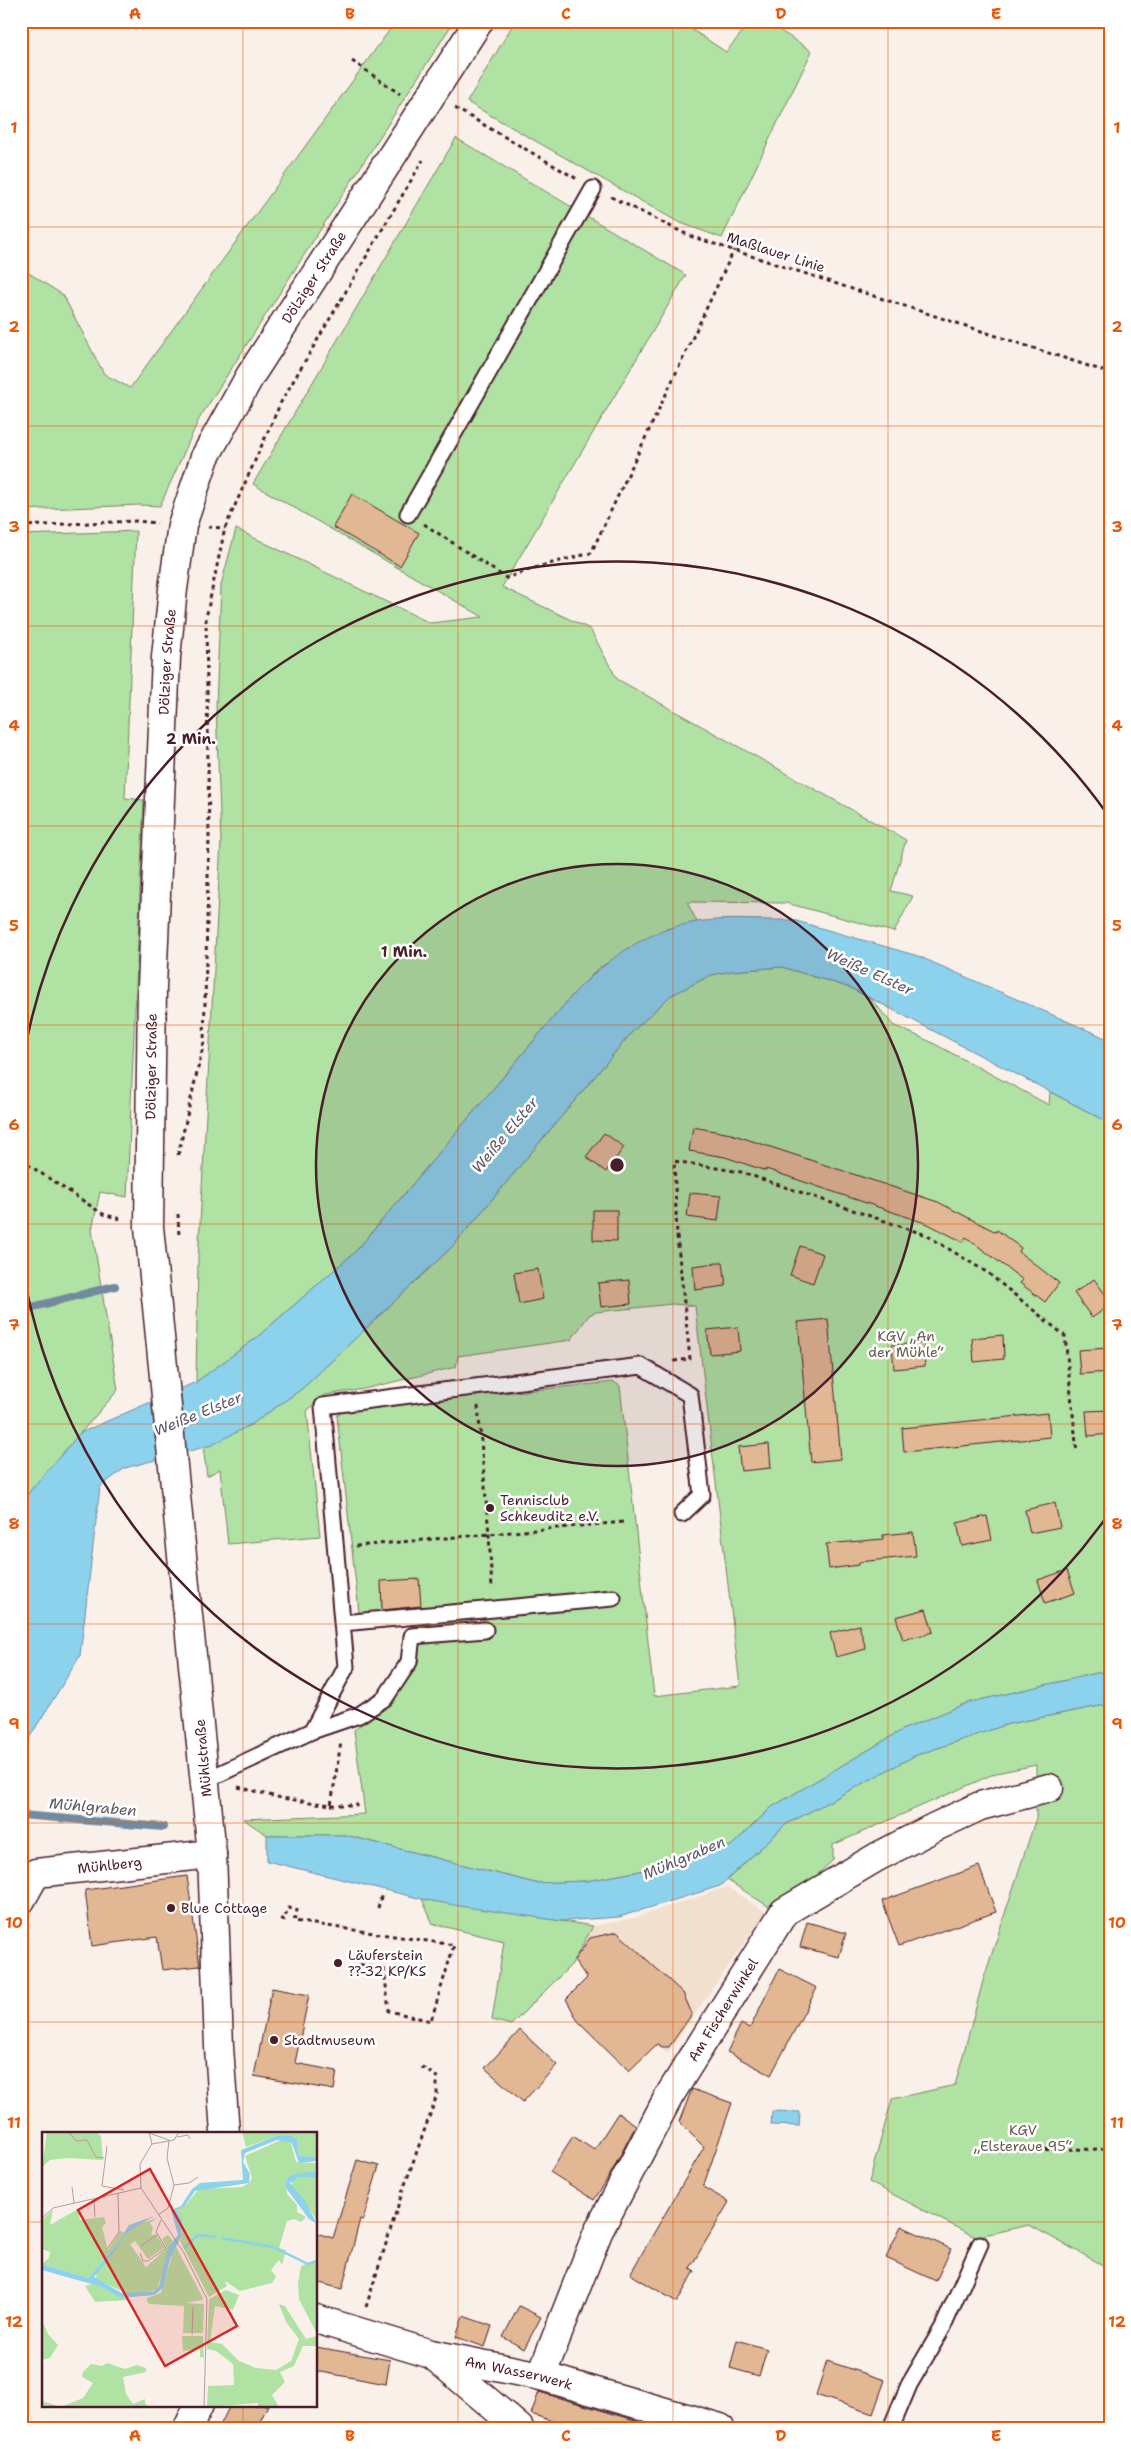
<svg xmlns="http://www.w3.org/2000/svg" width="1131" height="2449" font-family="'Shantell Sans',sans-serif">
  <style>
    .built { fill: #f2e0cf }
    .green { fill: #afe2a3; stroke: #7c8067 }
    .water { fill: #8cd2ed; stroke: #728a9f }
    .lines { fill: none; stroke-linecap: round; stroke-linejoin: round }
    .stream { stroke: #728a9f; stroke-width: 8 }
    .building { fill: #e2b793; stroke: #4a1f2b }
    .lane-casing { stroke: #4a1f2b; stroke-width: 19 }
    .street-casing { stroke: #4a1f2b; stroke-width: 31 }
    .secondary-casing { stroke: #4a1f2b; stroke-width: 31 }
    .path { stroke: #4a1f2b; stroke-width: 3; stroke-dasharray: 4 4; stroke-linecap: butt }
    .lane { stroke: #fff; stroke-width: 15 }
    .street { stroke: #fff; stroke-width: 28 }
    .secondary { stroke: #fff; stroke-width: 28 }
    .grid { fill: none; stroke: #e8590c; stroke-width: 1; stroke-opacity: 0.55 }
    .ring { fill: none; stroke: #4a1f2b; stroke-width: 2.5 }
    .poi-dot { fill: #4a1f2b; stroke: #fff; stroke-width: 2 }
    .labels { text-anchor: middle; stroke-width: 5; stroke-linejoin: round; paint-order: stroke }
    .street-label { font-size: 14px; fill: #4a1f2b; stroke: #fff }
    .park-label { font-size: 14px; fill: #685a4f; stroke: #fff }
    .poi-label { font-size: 14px; fill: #4a1f2b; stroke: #fff; text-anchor: start }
    .water-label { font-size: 15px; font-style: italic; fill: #5e5565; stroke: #fff }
    .inset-river { fill: none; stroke: #8cd2ed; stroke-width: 2.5 }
    .inset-road { fill: none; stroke: #b39d9d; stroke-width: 1 }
    .view { fill: #d62828; fill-opacity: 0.15; stroke: #d62828; stroke-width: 2.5 }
    .inset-edge { fill: none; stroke: #4a1f2b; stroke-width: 2.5 }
    .centre { fill: #4a1f2b; stroke: #fff; stroke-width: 2.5 }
    .ring-label { font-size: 15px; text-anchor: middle; font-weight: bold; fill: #4a1f2b; stroke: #fff; stroke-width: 5; stroke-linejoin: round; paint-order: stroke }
    .neatline { fill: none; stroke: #e8590c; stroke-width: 2 }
    .grid-label { font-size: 16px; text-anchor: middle; font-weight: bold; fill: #e8590c }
  </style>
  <rect width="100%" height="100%" fill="#f9f1e9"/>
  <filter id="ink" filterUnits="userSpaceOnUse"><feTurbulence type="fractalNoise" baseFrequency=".02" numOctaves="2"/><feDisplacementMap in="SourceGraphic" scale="10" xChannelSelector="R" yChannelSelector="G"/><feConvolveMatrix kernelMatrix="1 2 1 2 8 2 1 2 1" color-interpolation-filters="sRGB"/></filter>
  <g filter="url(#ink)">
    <path class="built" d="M727,1887L766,1912L667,2054L590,1982L574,1960L593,1926L634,1918Z"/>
    <path class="green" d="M396,21H454L199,419L160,506L140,505L21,510V268L63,295L104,374L130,388Z
      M515,21H679L726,52L751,21H765L812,51L722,238L678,222L467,102Z
      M456,138L686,275L502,587L590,629L617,679L906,840L891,891L913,896L894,932L786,903L687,902L697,922L662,930L599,968L575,992L356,1251L255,1339L196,1382L198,1260L221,842L216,706L221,585L236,529L430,623L483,617L253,484Z
      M136,531L125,798L144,800L127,1197L100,1192L92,1230L118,1390L24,1498L21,1507V535Z
      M782,967L851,988L872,1000L893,1025L929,1041L1049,1105L1050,1092L1110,1123V1670L967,1703L902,1730L772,1807L731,1846L636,1872L586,1881L535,1883L345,1835H267L243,1819L365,1814L354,1730C380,1711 401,1688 418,1661L411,1625L361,1630L337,1416L345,1409L614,1382L620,1386L654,1696L740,1686L695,1306L672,1304L596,1312L589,1315L571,1340L458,1356L456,1367L364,1389L325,1395L307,1411L320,1536L228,1544L220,1469L207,1476L203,1447L252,1424L303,1388L454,1245L632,1032L670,996L711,975L732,971Z
      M1110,1704V2269L1029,2225L975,2237L869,2182L892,2099L955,2085L983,1981L1036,1818V1765L996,1773L833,1845V1860L813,1879L771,1908L727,1880L785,1825L914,1756L1008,1724Z
      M422,1899L593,1926L572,1964L511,2025L492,2020L504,1941L433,1924Z"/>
    <path class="water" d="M793,920L918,956L1110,1040V1123L851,988L782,967L732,971L711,975L670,996L632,1032L454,1245L303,1388L252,1424L212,1445L125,1468L100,1487L80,1656L23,1748L21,1827V1507L24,1498L80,1433L196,1382L255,1339L356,1251L575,992C609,958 648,929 697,922C726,917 762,921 793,920Z
      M1110,1670V1704L1008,1724L914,1756L785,1825L720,1886L619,1917L562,1921L465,1907L422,1899L267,1861V1835H345L535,1883L586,1881L636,1872L731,1846L772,1807L902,1730L967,1703Z
      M772,2111L800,2112L799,2126L771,2125Z"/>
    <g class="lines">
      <path class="stream" d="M21,1310L115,1286
        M21,1815L163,1827"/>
    </g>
    <path class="building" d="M352,494L419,533L400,566L333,527Z
      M693,1127L731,1134L938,1202L996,1232L997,1230L1021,1248L1019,1252L1059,1283L1045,1302L1020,1283L1023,1280L966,1237L963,1242L928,1224L766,1169V1171L725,1157L689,1151Z
      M604,1133L624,1147L606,1172L586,1157Z
      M690,1193L721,1196L718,1221L687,1217Z
      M593,1210H617V1241L593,1240Z
      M800,1246L823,1254L813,1283L790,1275Z
      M723,1262L726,1286L695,1290L693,1266Z
      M538,1269L543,1299L519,1304L514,1273Z
      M1094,1279L1110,1301V1305L1092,1318L1074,1293Z
      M629,1280L631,1304L601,1307L598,1283Z
      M828,1319L841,1459L811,1462L798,1322Z
      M738,1327L740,1351L710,1354L707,1330Z
      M1003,1335L1004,1359L974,1362L972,1338Z
      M923,1343L925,1366L894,1369L892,1345Z
      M1109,1348L1110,1372L1080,1374L1078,1350Z
      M1110,1410V1434L1088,1436L1086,1411Z
      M1048,1413L1050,1437L904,1452L902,1428Z
      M769,1444L771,1468L741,1471L738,1447Z
      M1055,1503L1060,1527L1030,1533L1025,1510Z
      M987,1516L992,1540L962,1546L957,1523Z
      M913,1532L916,1556L859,1562V1565L829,1569L826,1544L883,1539V1535Z
      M1067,1570L1075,1593L1045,1603L1038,1580Z
      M419,1579L421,1606L382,1610L381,1581Z
      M926,1609L933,1632L903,1640L896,1617Z
      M859,1625L866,1649L836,1657L830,1633Z
      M979,1866L996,1912L899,1946L882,1901Z
      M187,1876L200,1966L162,1970L157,1937L92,1946L85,1890Z
      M807,1922L846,1933L839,1957L800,1947Z
      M617,1932L683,1993L692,2014L669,2047H662L657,2044L629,2071L578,2021L566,1999L587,1978L574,1960L590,1938Z
      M779,1969L817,1988L771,2075L727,2052L741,2024L750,2028Z
      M272,1988L309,1995L295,2063L337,2071L334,2090L254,2076Z
      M520,2030L557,2065L523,2102L485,2068Z
      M692,2089L732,2103L703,2187L729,2202L690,2268L695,2271L677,2302L630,2274L704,2147L679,2122Z
      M618,2113L636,2125L610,2175L594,2200L550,2172L573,2136L594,2150Z
      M357,2160L379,2166L363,2220L360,2219L342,2289L316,2282V2233L333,2238Z
      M901,2226L951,2249L936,2281L886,2258Z
      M519,2306L541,2317L524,2349L503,2337Z
      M463,2316L492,2326L485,2347L456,2337Z
      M737,2340L767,2349L759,2376L730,2368Z
      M316,2347L390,2360L386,2384L316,2371Z
      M827,2361L885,2380L873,2414L816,2395Z
      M539,2392L645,2423L644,2428H573L531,2414Z
      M230,2405H268L257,2428H219Z"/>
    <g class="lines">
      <defs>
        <path id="lane" d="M408,514L593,189
          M342,1623L613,1598
          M312,1731L359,1715L385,1698L409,1662L412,1636L485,1630
          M206,1780L312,1731L346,1667L323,1406L641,1366L690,1395L702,1495L682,1514
          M891,2428L909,2385L943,2327L980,2244"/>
        <g id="street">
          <path id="s1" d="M21,1900L36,1873L212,1854"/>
          <path id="s2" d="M316,2319L431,2354L541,2376L720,2428"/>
          <path d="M434,2356L519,2428"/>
          <path id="s3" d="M541,2376L598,2232L669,2096L784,1912L877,1857L933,1828L980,1806L1049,1788"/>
        </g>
        <g id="secondary">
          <path id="s4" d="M225,2133L219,2047L212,1854L149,1227L152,987L166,657L173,589L182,525L205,457L250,376L479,21"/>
          <path d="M188,2428L199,2405"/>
        </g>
      </defs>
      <use href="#lane" class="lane-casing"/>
      <use href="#street" class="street-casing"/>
      <use href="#secondary" class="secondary-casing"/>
      <path class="path" d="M352,61L400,94
        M455,108L577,179
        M611,197L690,236L1110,373
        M424,524L506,578L541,566L591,553L734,250
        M21,526L136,521L157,523
        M208,527L225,528
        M178,1155L204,1042L209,838L206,618L225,528L281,402L423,160
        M21,1160L103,1214L124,1220
        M178,1214L179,1238
        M674,1361L690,1359L677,1236L674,1161L741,1172L926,1235L988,1273L1065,1336L1077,1453
        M478,1406L489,1534L492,1589
        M356,1546L624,1522
        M238,1787L281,1798L331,1805L341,1742
        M331,1805H358
        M378,1908L382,1893
        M281,1918L284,1920L288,1908L297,1910L294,1921L454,1945L431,2021L389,2011L384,1969L357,1964
        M997,2150L1110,2149
        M366,2307L402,2193L437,2095V2077L419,2065"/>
      <use href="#lane" class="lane"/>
      <use href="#street" class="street"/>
      <use href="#secondary" class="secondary"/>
    </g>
  </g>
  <path class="grid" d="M243,21V2133M458,21V2428M673,21V2428M888,21V2428M21,227H1110M21,426H1110M21,626H1110M21,826H1110M21,1025H1110M21,1224H1110M21,1424H1110M21,1624H1110M21,1823H1110M21,2022H1110M21,2222H44M316,2222H1110M243,2405V2428"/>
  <circle cx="617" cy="1165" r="301" fill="#4a1f2b" fill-opacity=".12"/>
  <g class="ring">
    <circle cx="617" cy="1165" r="301"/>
    <path d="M1108 1515A603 603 0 0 1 21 1259M21 1071A603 603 0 0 1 1108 815"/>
  </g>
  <g class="poi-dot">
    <circle cx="490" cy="1508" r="5"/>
    <circle cx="171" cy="1908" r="5"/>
    <circle cx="338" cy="1963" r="5"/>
    <circle cx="274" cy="2040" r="5"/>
  </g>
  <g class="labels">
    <g class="street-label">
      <text transform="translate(776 252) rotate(18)" y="5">Maßlauer Linie</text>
      <text dy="5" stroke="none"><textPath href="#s4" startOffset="1895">Dölziger Straße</textPath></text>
      <text dy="5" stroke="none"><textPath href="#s4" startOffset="1475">Dölziger Straße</textPath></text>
      <text dy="5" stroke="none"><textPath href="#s4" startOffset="1070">Dölziger Straße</textPath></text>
      <text transform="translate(203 1758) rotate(-95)" y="5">Mühlstraße</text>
      <text dy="5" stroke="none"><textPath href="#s1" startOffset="105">Mühlberg</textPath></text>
      <text dy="5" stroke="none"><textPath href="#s3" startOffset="410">Am Fischerwinkel</textPath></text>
      <text dy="5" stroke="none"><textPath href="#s2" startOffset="210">Am Wasserwerk</textPath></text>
    </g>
    <g class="park-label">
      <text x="906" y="1341">KGV „An<tspan x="906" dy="16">der Mühle“</tspan></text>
      <text x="1023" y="2135">KGV<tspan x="1023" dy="16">„Elsteraue 95“</tspan></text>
    </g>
    <g class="poi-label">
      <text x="500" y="1505">Tennisclub<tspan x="500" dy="16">Schkeuditz e.V.</tspan></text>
      <text x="181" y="1913">Blue Cottage</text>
      <text x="348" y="1960">Läuferstein<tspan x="348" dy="16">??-32 KP/KS</tspan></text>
      <text x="284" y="2045">Stadtmuseum</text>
    </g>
    <g class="water-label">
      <text transform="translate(870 972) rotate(24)" y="5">Weiße Elster</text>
      <text transform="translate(505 1135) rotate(-50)" y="5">Weiße Elster</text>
      <text transform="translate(198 1414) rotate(-22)" y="5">Weiße Elster</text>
      <text transform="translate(93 1807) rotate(5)" y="5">Mühlgraben</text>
      <text transform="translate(684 1858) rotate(-23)" y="5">Mühlgraben</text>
    </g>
  </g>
  <g transform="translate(42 2132)">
    <rect width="275" height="275" fill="#f9f1e9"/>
    <path d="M5,0H53L59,4L61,28L24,26L8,28L0,35ZM200,0H275V25L257,24L255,8L236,3L204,15ZM239,8L249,11L254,30L275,31V40L248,43L244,49L245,62L255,73V80L264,85L259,90L252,87L245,89L237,116L244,118L240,133L237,128L229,138L234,145L230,151L198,159L183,149L185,154L167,165L138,109L140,99L134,77L142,75L157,57L200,55L207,51L210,46L203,24ZM256,45H275V88L250,55V48ZM11,77L8,93L36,77L38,88L62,85L64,91L60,95L66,118L78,99L82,100L74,114L46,146L0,132L7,126L8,120L0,117V88ZM115,86L108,91L111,96L109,103H114L123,115L106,127L93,109L88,112L104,135L125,116L120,107L126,103L131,109L115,157L106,161H84L54,147L55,138L76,115L83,102L94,93ZM133,113L160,164L161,168L143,171L162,172L161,201H141L142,174L107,172L105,169V166L119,161ZM275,127V202L257,167L256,151L259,134ZM50,152L60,155L86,168L53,170L43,154ZM184,158L197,163L191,178L173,174L168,210L180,212L197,229L214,236L234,238L249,229L257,207L244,190L237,172L243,174L264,207L275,204V214H261L252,234L238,240L243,250L230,263L237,275H216V271L165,275L166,254L192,253L191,232L174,219L165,217L167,167ZM0,188L6,202L16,213L8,226L0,228ZM140,204H161L162,226L158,225V217L141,219ZM65,231L83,237L95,233L104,236V240L81,245L84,262L91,272L103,267V272L109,275H4L0,273V269L19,275L41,266L51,251L40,245L41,240L49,232L60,234Z" fill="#afe2a3"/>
    <path d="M236,3L250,4L255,8L257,24L275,25V29L257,31L250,11L235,8L203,21L201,30L208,42L207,51L153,59L142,75L134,78L140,87L139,105L128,127L121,156L112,163L79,166L60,155L0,138V132L46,146L74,114L87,93L112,84L83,102L76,115L52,145L80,161L111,160L117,154L126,116L136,103L129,78L139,74L150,57L158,51L201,48L199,18ZM267,40H275V45H256L248,51L263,69L275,92L267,87L244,56V49L248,43Z" fill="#8cd2ed"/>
    <path class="inset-river" d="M179,106L231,115L266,132L275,129M142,116L156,103L174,105"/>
    <path class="inset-road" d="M27,0L34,9L45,8L54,25L62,26M107,0L110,12L98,32L99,56L142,121L165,167L162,275M107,1L127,8M135,5L146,3L148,7M110,12L132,8L137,0M65,14L60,54L82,58M132,53L147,51L156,45M30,55L32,71M52,67L53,85M116,83L126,76L132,53L125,26L127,8M0,86L11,76L99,56M99,114L116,102M65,117L77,100L76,61M98,121L101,129H106L124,116L114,100L119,88M150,203L151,175"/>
    <path class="view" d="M108,37L195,194L123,234L36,78Z"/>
    <rect width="275" height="275" class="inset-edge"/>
  </g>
  <circle cx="617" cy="1165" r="8" class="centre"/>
  <g class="ring-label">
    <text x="191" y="744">2 Min.</text>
    <text x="404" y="957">1 Min.</text>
  </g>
  <rect width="1131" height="2449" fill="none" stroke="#fff" stroke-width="55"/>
  <rect x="28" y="28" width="1076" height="2394" class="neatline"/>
  <g class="grid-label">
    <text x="135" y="19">A</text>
    <text x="350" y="19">B</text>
    <text x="566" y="19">C</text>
    <text x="781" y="19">D</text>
    <text x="996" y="19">E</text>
    <text x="14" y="133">1</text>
    <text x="1117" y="133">1</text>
    <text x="14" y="332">2</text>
    <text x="1117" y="332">2</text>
    <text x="14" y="532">3</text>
    <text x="1117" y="532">3</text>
    <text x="14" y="731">4</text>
    <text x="1117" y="731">4</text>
    <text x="14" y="931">5</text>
    <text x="1117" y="931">5</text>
    <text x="14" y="1130">6</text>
    <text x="1117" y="1130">6</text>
    <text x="14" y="1330">7</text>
    <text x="1117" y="1330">7</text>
    <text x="14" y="1529">8</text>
    <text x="1117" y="1529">8</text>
    <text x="14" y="1729">9</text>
    <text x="1117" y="1729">9</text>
    <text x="14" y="1928">10</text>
    <text x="1117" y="1928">10</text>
    <text x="14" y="2128">11</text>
    <text x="1117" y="2128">11</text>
    <text x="14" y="2327">12</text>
    <text x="1117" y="2327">12</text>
    <text x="135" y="2441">A</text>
    <text x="350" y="2441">B</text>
    <text x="566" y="2441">C</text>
    <text x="781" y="2441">D</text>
    <text x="996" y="2441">E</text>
  </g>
</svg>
